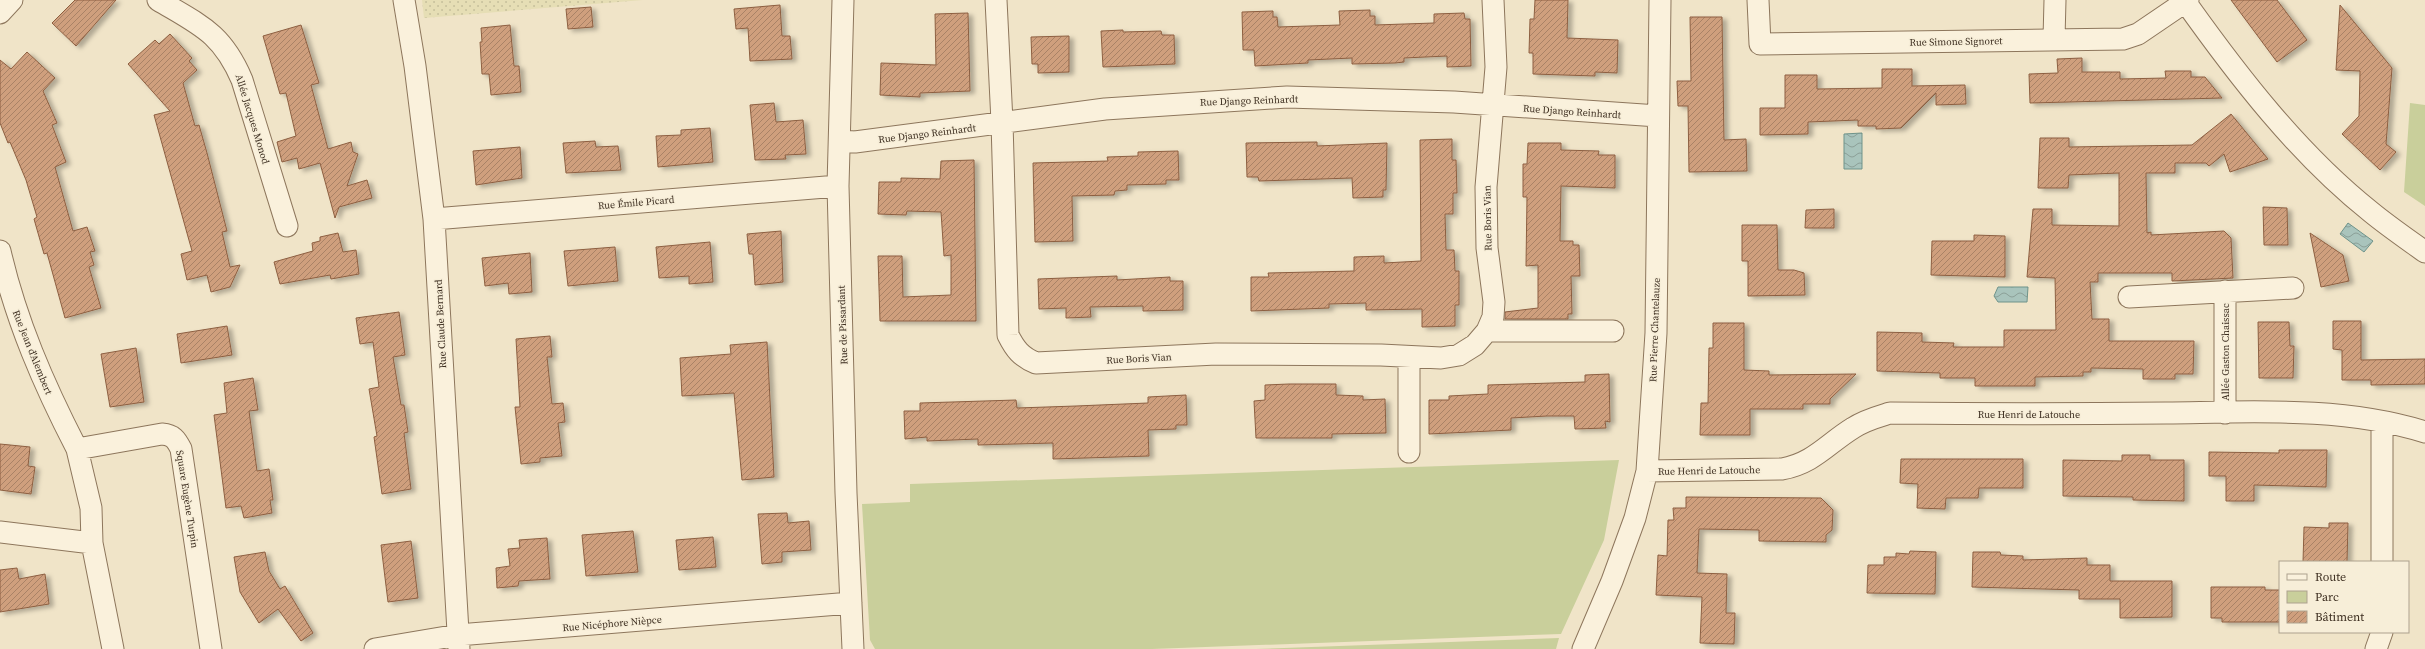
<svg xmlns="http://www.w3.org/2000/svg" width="2425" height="649" font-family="'Source Serif 4',serif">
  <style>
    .farmland { fill: url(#farmland-dots) }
    .green { fill: #c9cf9b }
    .water { fill: url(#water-waves); stroke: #6f938a }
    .building { fill: url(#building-hatch); stroke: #8d5f41; filter: url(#shadow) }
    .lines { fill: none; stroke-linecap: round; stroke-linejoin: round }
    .street-casing { stroke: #8d765c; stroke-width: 23 }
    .street { stroke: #faf1dc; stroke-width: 21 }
    .labels { text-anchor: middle; stroke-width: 3; stroke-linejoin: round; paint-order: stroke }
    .street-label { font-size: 10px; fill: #3d2e20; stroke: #f7eed8 }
  </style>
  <defs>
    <pattern id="farmland-dots" width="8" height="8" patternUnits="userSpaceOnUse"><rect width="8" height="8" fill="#e6deb5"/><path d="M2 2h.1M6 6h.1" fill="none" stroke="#c6bf9b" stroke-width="1.8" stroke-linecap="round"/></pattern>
    <pattern id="water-waves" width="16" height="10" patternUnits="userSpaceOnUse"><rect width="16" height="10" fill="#a9c4bc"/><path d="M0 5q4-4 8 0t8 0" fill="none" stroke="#8ba098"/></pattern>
    <pattern id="building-hatch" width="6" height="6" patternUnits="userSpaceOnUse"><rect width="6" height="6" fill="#cf9f7d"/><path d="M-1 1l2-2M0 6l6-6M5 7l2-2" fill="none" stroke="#a98266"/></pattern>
    <filter id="shadow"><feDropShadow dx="4.5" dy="2.5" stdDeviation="2" flood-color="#0004"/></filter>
  </defs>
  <rect width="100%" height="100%" fill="#f0e4c8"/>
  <path class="farmland" d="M422,0H643L424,18Z"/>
  <path class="green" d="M2410,103L2425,105V206L2404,192Z
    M1619,460L1604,540L1561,634L1152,649H875L870,640L862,504L910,502V484Z
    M1559,638L1556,649H1256Z"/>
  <path class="water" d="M1862,133V169H1844V134Z
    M2348,223L2373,241L2364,252L2340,234Z
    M1998,287H2028L2027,302H1998L1994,296Z"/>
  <path class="building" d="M75,0H116L76,46L52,23Z
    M1535,0H1568L1567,38L1618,40L1617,73L1595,72V76L1533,74V53H1529L1530,19H1534Z
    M2231,0H2277L2307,40L2277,62Z
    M780,5L782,36H790L792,59L750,61L748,28L736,29L734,9Z
    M2340,5L2392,68L2386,144L2396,152L2380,170L2342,134L2359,116L2360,71L2336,70Z
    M591,7L593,27L568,29L566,9Z
    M1370,10V16H1375V25L1434,23V14L1464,13L1465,19H1470L1471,66L1447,67V56L1404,58V62L1395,63L1352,64V58L1308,60V63L1255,66L1254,50H1243L1242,12L1273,11V17H1277L1278,27L1340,25L1339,11Z
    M968,13L970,91L920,93V97L880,95L881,63L936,65L935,14Z
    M1690,17H1722L1724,140L1746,139L1747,171L1689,172L1688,106H1678L1677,81H1691Z
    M301,25L319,83L311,85L328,149L351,142L353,152L358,154L347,186L367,180L372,198L339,207L335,218L320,163L299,169L297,158L282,162L277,142L296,136L286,93L280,94L263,36Z
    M510,25L514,66H519L521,92L491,95L489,74H482L480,42H482L481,28Z
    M1123,30V32L1161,31L1162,35H1174L1175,64L1103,67L1101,31Z
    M170,34L192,58L189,61L197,70L183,83L195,126L199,125L207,153L227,231L222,232L230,267L240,265L230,287L211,292L207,275L187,280L181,254L192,251L154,115L170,111L128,64L155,40L159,44Z
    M1069,36V72L1038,73V64H1032L1031,37Z
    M27,52L55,78L43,91L57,123L52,125L66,162L55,167L73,231L87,227L95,251L90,252L94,265L89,267L101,308L65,318L47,253L44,254L34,219L37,217L26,180L10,142L8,143L0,123V60L11,69Z
    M2082,58V72H2120V79L2166,78L2165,71H2191V77H2205L2222,98L2030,103L2029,74L2058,73L2057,59Z
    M1882,69H1912V86L1965,85L1966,104L1936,105V93L1901,128L1876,129V126H1858V120L1808,122V134L1760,135V108H1785V75H1817V89L1882,88Z
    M774,103L776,122L803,120L806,154L785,155L786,159L755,160L750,105Z
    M2231,114L2268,159L2230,172L2224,154L2209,166L2206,163H2175V173H2146L2147,233L2151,232V235L2224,231L2231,238L2233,278L2172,281V273H2098V282H2090L2092,319H2109V341H2194L2193,374H2175V379H2143V369L2091,368V372H2083V376L2035,377V386H1975V378H1940V373L1877,371V332L1922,333V342L1954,343L1953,347H2004V330H2056L2055,278L2027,277L2033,209H2052V225L2119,226V173L2069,175L2068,188H2038L2040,138H2069V147L2192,145Z
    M710,128L713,162L658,167L656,136L681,135V130Z
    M1452,139V160H1456L1457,193H1453V214H1445L1446,250H1454L1455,271H1459V305H1455V326L1422,327V309L1366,310V303L1329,304V308L1251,311V277H1269L1268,273L1354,271V257L1384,256V263L1421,261L1420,140Z
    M595,141L596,147L618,146L621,170L566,173L563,143Z
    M1317,142V146L1387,143L1386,190H1383V197L1353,198L1352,178L1259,181L1258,177H1247L1246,143Z
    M1528,143H1561V150L1599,151L1598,155H1615V188L1561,186L1560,241H1573V245H1579L1580,276H1571L1572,314H1568V319H1505V312L1538,308V265L1526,266L1527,197H1523V164H1527Z
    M520,147L522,178L476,185L473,151Z
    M1178,151L1179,180H1166V184L1127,185V190L1115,191L1114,195L1072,196L1073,241L1035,242L1033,163L1108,161L1107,157L1138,156V152Z
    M974,160L976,321H880L878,256H902L903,297L951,295V255L944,256L941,212L907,211L906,215L878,214L879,182H901V178L940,179L941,161Z
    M2263,207L2287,208L2288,245H2264Z
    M1834,209V228H1805L1806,210Z
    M1742,225H1777L1778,270H1794L1804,273L1805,295L1748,296V261H1742Z
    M781,231L783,282L755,285L753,254H749L747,234Z
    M338,233L343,252L356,250L359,274L331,279L330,275L280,284L274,262L313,251L312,243L320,241V237Z
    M2310,233L2343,255L2349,281L2321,287Z
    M1974,235L2005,236V277L1931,275L1932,241H1974Z
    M710,242L713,282L689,284V276L659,278L656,247Z
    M615,247L618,281L568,286L564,251Z
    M530,253L532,292L509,294L508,283L485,286L482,258Z
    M1117,276V280L1170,277V281H1183V310L1143,311V306L1090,307L1091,317L1066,318V308L1039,309L1038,279Z
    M399,312L405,355L393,357L401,405H404L408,432L404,433L411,489L382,494L374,437L377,436L369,389L379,387L373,342L360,344L356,318Z
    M2333,321H2361V360L2425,359V384L2371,385V380H2342V350L2333,349Z
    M2258,322H2289L2290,346H2294L2293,378H2259Z
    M1713,323H1744V370L1769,371V375L1856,374L1830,399V404H1803V409H1750V435H1700L1701,403H1708L1709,348H1713Z
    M227,326L232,355L181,363L177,334Z
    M550,336L552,357H547L552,404L563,403L565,422L558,423L562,456L540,458V462L521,464L515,407H520L516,339Z
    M767,342L774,477L742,480L734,393L682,396L680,358L731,354L730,345Z
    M136,348L144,402L110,407L101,354Z
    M1609,374L1610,422L1605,421L1606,428L1575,429L1574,416H1547L1511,418V430L1429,434V400H1449V396L1488,394V385L1585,382V375Z
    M253,378L258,410L249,411L257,471L269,469L273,500H270L272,513L244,518L241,506L226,508L214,415L227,413L224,383Z
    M1289,384H1336V395L1363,396V400L1385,399L1386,433L1332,434V438H1256L1254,401L1265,400V385Z
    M1186,395L1187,425H1176V429L1148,430L1149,456L1053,459V443L978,445V439L927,441V437L905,439L904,411H920V403L1016,400L1017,408L1076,406L1148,403V397Z
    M0,444L30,447L28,466L35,467L31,494L0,490Z
    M2279,450H2327L2326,487L2254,485V501H2226V476H2209V452L2279,453Z
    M2122,455H2150V460H2184V501L2133,500V497L2063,496V460L2122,461Z
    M1901,459H2023V488H1979L1978,498H1946L1945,509L1917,508L1918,484L1900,483Z
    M1686,497L1821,498L1833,510L1832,530L1826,535V542L1759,541V530L1699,529L1697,573L1727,574L1726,613H1735L1734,644L1700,643L1702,597L1656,595L1658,555L1667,556L1668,520H1674L1673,508H1686Z
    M787,513L788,523L809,521L811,550L782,552V562L762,564L758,514Z
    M2329,523H2348L2347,562H2303L2304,527L2329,528Z
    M633,531L638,572L586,576L582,535Z
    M713,537L716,567L679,570L676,540Z
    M547,538L550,579L519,581L518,586L497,588L496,568L510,566L508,549L520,548L519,540Z
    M411,541L418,598L388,602L381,545Z
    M1910,551L1936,552L1935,594L1867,593L1868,565H1884V557H1896V553L1909,554Z
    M265,552L269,571L280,589L285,586L313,633L301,641L278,609L259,623L240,592L234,557Z
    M1973,552H2000L2001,555L2023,556V560L2087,558V565H2110V581H2172V617L2120,618V599H2079V590L1972,587Z
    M17,568L19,579L45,574L49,604L0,612V570Z
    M2211,587H2265V590H2280V622H2222V618H2211Z"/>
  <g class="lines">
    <defs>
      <path id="street" d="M158,0C200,25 222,33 242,80L287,226
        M404,0L415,66L434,219L459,649
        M843,0L838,186L846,493L853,649
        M996,0L1002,122L1008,335C1015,349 1021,357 1036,363L1216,354L1381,355L1441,358L1459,355L1475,345L1487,331L1493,317L1494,302L1487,248L1486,187L1496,67L1493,0
        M1758,0L1760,44L2123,39L2138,34L2188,0
        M2184,0C2238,76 2298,154 2371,212C2388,226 2407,239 2425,252
        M0,13L12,0
        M2054,39L2055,0
        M841,141L855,142L1105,109L1287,97L1454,102L1658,116
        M434,219L838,186
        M0,251C16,321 44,385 77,449
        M2225,291V413
        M2129,297L2293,288
        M1487,331H1613
        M1409,357V452
        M2382,422V562
        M1647,471L1782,469C1814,463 1827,444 1853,428C1865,420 1877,417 1890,413C1982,414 2074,414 2166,413C2251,412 2343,406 2425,432
        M0,532L92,543
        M113,649L92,543L91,508L77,449L162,434C173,435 176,439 181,449L211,649
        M375,649L458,635L851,603
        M1583,649L1612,581L1635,518L1647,471L1656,333L1660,0
        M2376,649L2382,632"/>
    </defs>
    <use href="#street" class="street-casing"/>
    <use href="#street" class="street"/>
  </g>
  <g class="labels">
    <g class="street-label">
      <text transform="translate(1956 41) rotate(-1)" y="4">Rue Simone Signoret</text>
      <text transform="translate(1249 100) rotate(-2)" y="4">Rue Django Reinhardt</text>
      <text transform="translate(1572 111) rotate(4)" y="4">Rue Django Reinhardt</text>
      <text transform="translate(253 119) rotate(73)" y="4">Allée Jacques Monod</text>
      <text transform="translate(927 133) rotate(-7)" y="4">Rue Django Reinhardt</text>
      <text transform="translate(636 202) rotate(-5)" y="4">Rue Émile Picard</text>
      <text transform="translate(1487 218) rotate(-91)" y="4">Rue Boris Vian</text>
      <text transform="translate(440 324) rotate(-93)" y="4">Rue Claude Bernard</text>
      <text transform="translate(842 325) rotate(-92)" y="4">Rue de Pissardant</text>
      <text transform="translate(1654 330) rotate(-88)" y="4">Rue Pierre Chantelauze</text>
      <text transform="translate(33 352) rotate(68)" y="4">Rue Jean d'Alembert</text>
      <text transform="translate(2225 352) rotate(-90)" y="4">Allée Gaston Chaissac</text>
      <text transform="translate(1139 358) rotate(-3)" y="4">Rue Boris Vian</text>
      <text x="2029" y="418">Rue Henri de Latouche</text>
      <text transform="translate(1709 470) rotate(-1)" y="4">Rue Henri de Latouche</text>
      <text transform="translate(188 499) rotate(81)" y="4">Square Eugène Turpin</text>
      <text transform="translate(612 623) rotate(-5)" y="4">Rue Nicéphore Nièpce</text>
    </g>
  </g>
  <rect x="2279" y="561" width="130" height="72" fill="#f7eed8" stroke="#ada18e"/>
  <rect x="2287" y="574" width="20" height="6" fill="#faf1dc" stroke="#ada18e"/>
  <text x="2315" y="581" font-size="12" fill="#3d2e20">Route</text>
  <rect x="2287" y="591" width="20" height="12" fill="#c9cf9b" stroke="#ada18e"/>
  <text x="2315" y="601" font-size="12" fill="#3d2e20">Parc</text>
  <rect x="2287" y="611" width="20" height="12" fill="url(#building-hatch)" stroke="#ada18e"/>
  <text x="2315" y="621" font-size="12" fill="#3d2e20">Bâtiment</text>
</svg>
